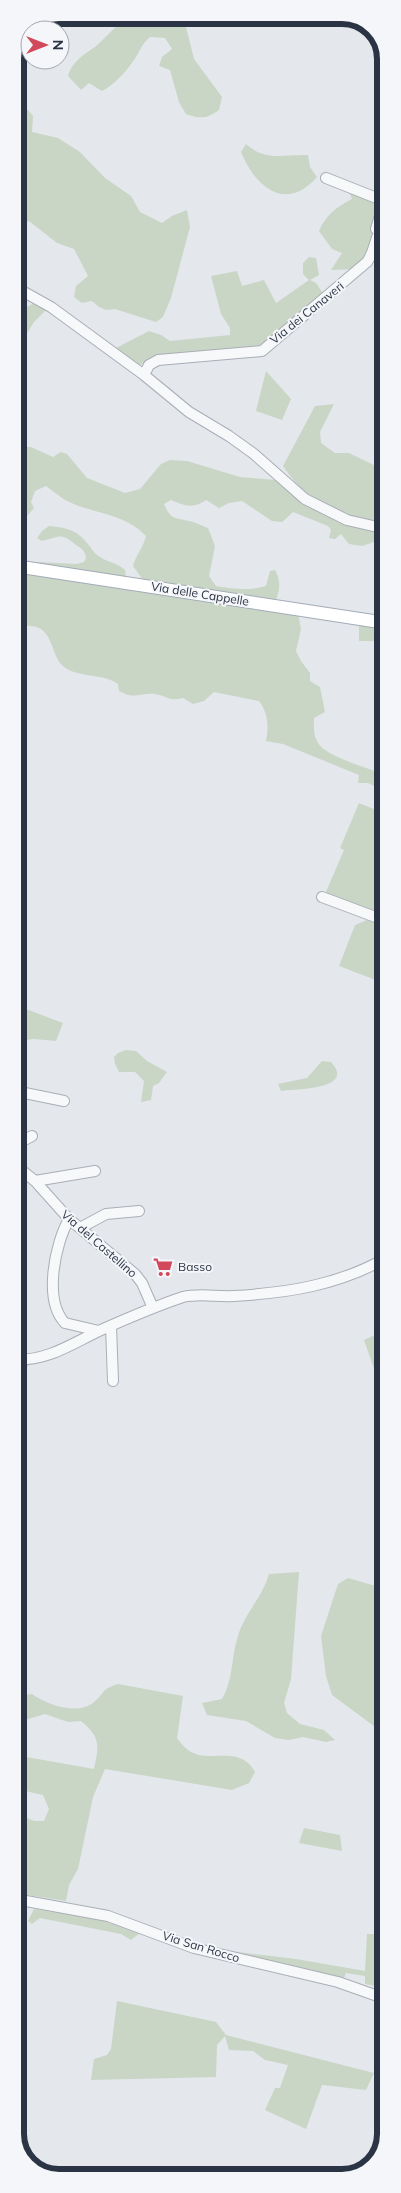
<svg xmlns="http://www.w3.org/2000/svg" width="401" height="2193" font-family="Mulish,sans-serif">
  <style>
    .green { fill: #c9d6c5 }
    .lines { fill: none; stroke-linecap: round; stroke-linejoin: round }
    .minor-casing { stroke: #a9aeb7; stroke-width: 12 }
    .major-casing { stroke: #a3abb8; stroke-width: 14 }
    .minor { stroke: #f7f8fa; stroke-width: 10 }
    .major { stroke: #fff; stroke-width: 12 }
    .labels { text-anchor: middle; stroke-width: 4; stroke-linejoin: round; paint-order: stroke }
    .street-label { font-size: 12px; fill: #2b3445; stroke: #f4f6f9 }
    .poi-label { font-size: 12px; fill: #2b3445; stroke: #f4f6f9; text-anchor: start }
    .rim { fill: none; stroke: #2b3445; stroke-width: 6 }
  </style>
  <rect width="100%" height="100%" fill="#e4e7ec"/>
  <path class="green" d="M119,15H183L194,59L222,97L219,110C207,119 200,119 186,114L179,102L170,70L159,66L162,57L172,49L165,38L150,37C140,46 141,50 134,60C126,72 114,85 102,91L89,83L81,90L68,76C71,63 84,54 95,47C101,42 115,27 122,21Z
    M15,95L33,116L32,132L58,138L80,152L105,178L131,196L140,212L162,223L172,216L187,210L190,227L171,298L163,317L156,322L115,309L106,310L99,307L92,301L82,303L74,297L76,286L88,276L74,249L57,243L29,221L18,227L15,233Z
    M246,144C266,162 284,154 308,155L310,167L317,177C286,213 255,187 241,152Z
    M348,190L365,196L378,205L371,238V249L356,269L331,270L342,253L332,249L319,231C326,215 336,207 352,199Z
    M309,257L316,258L319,275L310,280L316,283L324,295L260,347L154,357L140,365L116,348L149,331L161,335L170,341L230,335V328L221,314L211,276L237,271L242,286L264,280L276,303L309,280L303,274V263Z
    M36,302L47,309L34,322L22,341L15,347V318L25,308Z
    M266,371L291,399L282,420L256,411Z
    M334,404L320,432L321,443L335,453H349L380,468L386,465V526C342,516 308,505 283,466L315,406Z
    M25,447H31L53,457L61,452L67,454L87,478L125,493L140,489L161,464L170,460L187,461L240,477L276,480L293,495L386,533V546L374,542L362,546L349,544L341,534L335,539L329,538L331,530L328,526L293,512L282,522L272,521L242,501L229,503L219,508L206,500C193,509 185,506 171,500L164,504C170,519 175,518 189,521C196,522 202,526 208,528L215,546L209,576L216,586C234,589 248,591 266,586L270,571L275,570C281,581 280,589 276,600L143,580L133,566C136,555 143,548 146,536C125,513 92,514 65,500C59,496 53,491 46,486L35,491L31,502L34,508L26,517L15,514C15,494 8,462 25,447Z
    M49,526C66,528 76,529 87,543C91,547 93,552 97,555C106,562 116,562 125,570L126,577L34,563L38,562L77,564L84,562L86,558C85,550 82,549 76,545C60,532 61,537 42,541L37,538L42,531Z
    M15,570L298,613L301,629L296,651L301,661L310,673V681L320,687L325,712L314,718C314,725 313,734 317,741C324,757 368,767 386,776V792L368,783H358L359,775L283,744L266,741C269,726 268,713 259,701L214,692L204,701L193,704L183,698C169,702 168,696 155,694C141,692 134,700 119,691L118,684C103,673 76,678 63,666C52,656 54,639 41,629C35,625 23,626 15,623Z
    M359,622L381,626L383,637L377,641H359Z
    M359,803L386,814V909L382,918L325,894L344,850L340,848Z
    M367,920L386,926V984L339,966L355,925Z
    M15,1005L63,1023L56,1041L34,1039L17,1041Z
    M126,1050L136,1051L147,1061L167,1072L159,1083L153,1086L151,1100L141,1102L144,1081L135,1072H119L115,1064L114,1057L118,1053Z
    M322,1061L331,1062C357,1090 294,1089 281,1091L278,1084L307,1078Z
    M386,1330V1390L379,1383L364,1340Z
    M299,1572L291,1679L284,1703L287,1713L300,1724L324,1730L335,1740L326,1742L303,1737L289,1740L275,1738L246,1721L207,1715L202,1703L222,1699C234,1678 231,1657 238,1636C245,1613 262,1598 269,1574Z
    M348,1578L386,1589V1735L332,1695L326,1676L321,1636L338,1584Z
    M118,1684L183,1696L177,1738C180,1742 184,1747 188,1750C208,1765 239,1743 255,1772L249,1783L232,1790L105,1769L93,1797L78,1869L69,1885L66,1901L15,1893V1813L34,1821H44L49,1809L43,1795L25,1791L15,1792V1755L94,1769C99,1745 101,1738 81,1721L68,1722L45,1714L15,1723V1696L32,1694C47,1705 78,1716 94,1702C106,1692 100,1690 118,1684Z
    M304,1828L340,1835L342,1851L299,1843Z
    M34,1909L101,1920L140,1933L131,1940L121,1934L40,1918L32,1924L28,1921Z
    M367,1934H386V1988L365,1984V1976L346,1973L344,1978L221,1950L296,1959L365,1971Z
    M117,2001L216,2022L226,2035L374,2073L366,2090L322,2085L306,2129L265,2110L275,2088H280L288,2065L265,2060L253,2051L229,2050L225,2036L217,2045L216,2077L91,2080L94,2059L107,2055L111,2049Z"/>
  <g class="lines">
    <defs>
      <path id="minor" d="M326,178L379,199L382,209L376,229
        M15,287L51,307L144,375L189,412L229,436L254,454L305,499L347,520L386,529
        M144,375L149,365L158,360L262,351L367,262C377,248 373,237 386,222
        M322,897L386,921
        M15,1091L64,1101
        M15,1145L32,1136
        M15,1165L35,1181L69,1219L135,1274L142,1283L153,1308
        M35,1181L95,1171
        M69,1219C55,1244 43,1300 65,1323L99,1331
        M80,1228L106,1214L139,1211
        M111,1326L113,1381
        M15,1360C50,1360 71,1344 101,1330C128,1318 156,1306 183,1297C200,1293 216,1297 234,1296C287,1293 339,1285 386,1258
        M15,1384L23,1360
        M15,1899L108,1916L194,1948L338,1982L386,1999"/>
      <path id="major" d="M15,566L386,623"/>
    </defs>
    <use href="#minor" class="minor-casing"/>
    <use href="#major" class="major-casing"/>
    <use href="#minor" class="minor"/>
    <use href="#major" class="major"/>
  </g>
  <defs>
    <symbol id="supermarket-bare" viewBox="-9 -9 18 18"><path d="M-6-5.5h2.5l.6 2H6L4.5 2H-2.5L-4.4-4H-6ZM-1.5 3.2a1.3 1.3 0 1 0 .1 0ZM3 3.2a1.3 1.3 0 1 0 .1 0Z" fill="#d1495b" stroke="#f4f6f9" stroke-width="2.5" paint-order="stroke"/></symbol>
  </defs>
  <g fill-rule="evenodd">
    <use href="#supermarket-bare" x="149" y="1253" width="28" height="28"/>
  </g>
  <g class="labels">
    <g class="street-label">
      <text transform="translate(307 313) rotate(-39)" y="4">Via dei Canaveri</text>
      <text transform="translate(200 594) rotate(9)" y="4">Via delle Cappelle</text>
      <text transform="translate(99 1244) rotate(41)" y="4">Via del Castellino</text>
      <text transform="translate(201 1947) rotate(17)" y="4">Via San Rocco</text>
    </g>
    <g class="poi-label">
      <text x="178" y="1271">Basso</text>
    </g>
  </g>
  <path d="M0 0H401V2193H0ZM59 24H342A35 35 0 0 1 377 59V2134A35 35 0 0 1 342 2169H59A35 35 0 0 1 24 2134V59A35 35 0 0 1 59 24Z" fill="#f4f6f9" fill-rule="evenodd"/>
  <path class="rim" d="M59 24H342A35 35 0 0 1 377 59V2134A35 35 0 0 1 342 2169H59A35 35 0 0 1 24 2134V59A35 35 0 0 1 59 24Z"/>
  <g transform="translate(45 45) rotate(90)"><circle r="24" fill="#f4f6f9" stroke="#a4a8b1"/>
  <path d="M0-4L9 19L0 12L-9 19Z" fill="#d1495b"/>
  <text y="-8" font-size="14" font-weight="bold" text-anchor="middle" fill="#2b3445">N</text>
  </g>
</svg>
